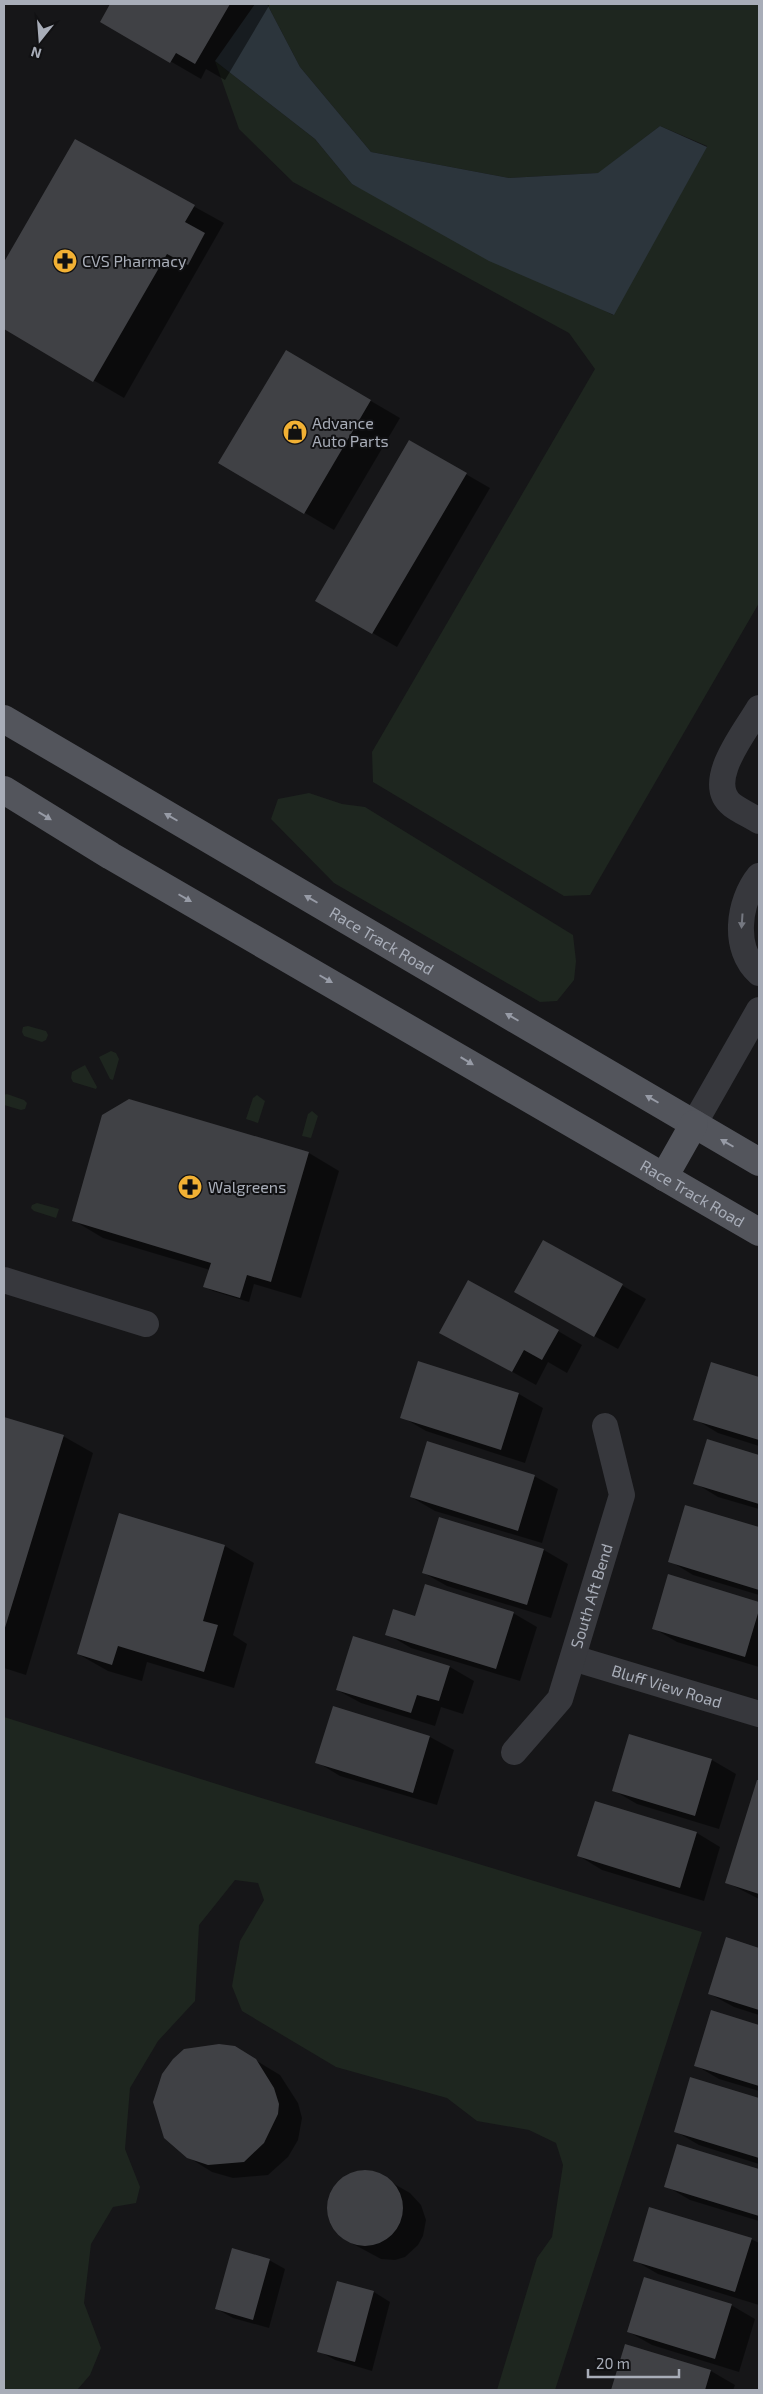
<svg xmlns="http://www.w3.org/2000/svg" width="763" height="2394" font-family="'Exo 2',sans-serif">
  <style>
    .green { fill: #1e261f }
    .water { fill: #2c353c }
    .shadow { fill: #0007 }
    .building { fill: #404145 }
    .lines { fill: none; stroke-linecap: round; stroke-linejoin: round }
    .street { stroke: #37383d; stroke-width: 26 }
    .primary { stroke: #53555c; stroke-width: 28 }
    .oneway { fill: #979ba6 }
    .oneway2 { fill: #757881 }
    .labels { text-anchor: middle; stroke-width: 4; stroke-linejoin: round; paint-order: stroke }
    .poi-label { font-size: 16px; fill: #a8adb8; stroke: #111113; text-anchor: start }
    .street-label { font-size: 16px; fill: #a8adb8; stroke: #111113 }
  </style>
  <rect width="100%" height="100%" fill="#161618"/>
  <path class="green" d="M267,4H759V603L590,895L564,896L373,782L372,752L595,369L569,333L293,182L239,129L215,61L315,139L352,184L613,315L707,146L660,126L599,173L509,178L371,152L300,67Z
    M309,793L342,804L365,807L573,935L576,961L574,980L557,1001L540,1002L334,883L271,819L278,799Z
    M28,1026L46,1031L48,1035L46,1040L42,1042L24,1036L22,1032L23,1027Z
    M111,1051L116,1053L119,1059L113,1080L110,1079L99,1057Z
    M85,1065L97,1087L96,1089L73,1082L71,1078L72,1072Z
    M7,1094L24,1100L27,1103L25,1109L21,1110L4,1105V1095Z
    M257,1095L265,1101L258,1123L246,1119L253,1098Z
    M312,1111L318,1116L311,1138L302,1136L308,1114Z
    M37,1203L59,1209L56,1218L34,1211L31,1208L32,1205Z
    M4,1717L242,1792L702,1932L555,2390H497L537,2258L552,2237L563,2165L556,2143L529,2130L477,2121L447,2098L336,2067L242,2011L232,1986L240,1941L264,1900L258,1883L235,1880L199,1925L195,2001L158,2041L130,2088L125,2149L140,2187L136,2203L113,2207L91,2244L84,2303L101,2348L90,2375L77,2390H4Z"/>
  <path class="water" d="M255,4H267L300,67L371,152L509,178L598,173L660,126L707,147L614,315L489,261L352,184L315,139L215,61Z"/>
  <path class="shadow" d="M112,4H270L225,80L206,69L201,79L101,21Z
    M75,141L224,223L124,398L4,328V265Z
    M287,352L400,418L334,530L220,463Z
    M410,442L490,488L397,647L317,601Z
    M130,1100L309,1153L339,1171L301,1298L254,1284L249,1302L213,1291L205,1287L210,1270L103,1238L73,1220Z
    M544,1241L646,1299L618,1349L539,1306Z
    M558,1331L582,1345L567,1373L548,1362L536,1385L465,1346Z
    M419,1363L519,1394L543,1408L525,1463L426,1431L402,1417Z
    M712,1364L759,1378V1446L718,1433L695,1419Z
    M4,1418L63,1436L93,1453L26,1675L4,1668Z
    M708,1440L759,1456V1509L718,1497L695,1483Z
    M534,1476L558,1489L542,1543L435,1511L411,1497Z
    M686,1506L759,1529V1595L693,1575L670,1561Z
    M440,1518L544,1550L568,1564L551,1618L447,1586L424,1573Z
    M225,1546L254,1563L233,1635L247,1644L234,1688L147,1662L142,1681L108,1671L78,1654Z
    M669,1576L759,1604V1667L677,1642L653,1628Z
    M513,1613L537,1627L520,1681L411,1648L387,1634Z
    M353,1637L450,1667L474,1681L463,1714L441,1707L435,1726L361,1703L337,1690Z
    M333,1707L430,1737L454,1750L437,1805L340,1776L317,1762Z
    M630,1735L712,1760L736,1774L719,1829L637,1804L613,1790Z
    M758,1781L759,1782V1899L726,1882Z
    M697,1833L720,1847L704,1901L602,1870L579,1856Z
    M727,1939L759,1949V2015L734,2007L710,1994Z
    M712,2011L759,2026V2091L719,2079L695,2065Z
    M234,2047L280,2075L298,2103L302,2118L298,2140L288,2157L268,2175L233,2178L212,2172L188,2157Z
    M691,2079L759,2099V2164L699,2145L675,2131Z
    M678,2146L759,2171V2221L690,2200L666,2186Z
    M363,2170L375,2173L410,2193L421,2205L426,2220L423,2236L418,2245L405,2257L395,2260L381,2259L344,2239L330,2223L328,2206L332,2192L348,2175Z
    M751,2239L759,2243V2305L658,2274L634,2260Z
    M269,2260L285,2269L269,2328L233,2318L217,2309Z
    M338,2282L374,2292L390,2302L372,2371L335,2360L319,2351Z
    M731,2305L755,2319L739,2372L652,2345L629,2332Z
    M626,2345L711,2371L735,2385L733,2390H612Z"/>
  <path class="building" d="M110,4H230L195,64L176,53L170,63L100,22Z
    M75,139L195,205L185,222L205,233L188,265L167,254L93,382L4,329V262Z
    M286,350L371,400L304,514L218,463Z
    M409,440L467,473L372,634L315,601Z
    M129,1099L309,1152L271,1282L247,1275L240,1298L203,1287L211,1263L72,1221L102,1115Z
    M543,1240L623,1284L594,1337L514,1292Z
    M468,1280L559,1330L542,1360L524,1350L512,1372L439,1333Z
    M418,1361L519,1393L501,1450L400,1418Z
    M711,1362L759,1377V1440L693,1420Z
    M4,1417L64,1435L4,1631Z
    M707,1439L759,1455V1504L693,1484Z
    M427,1441L535,1475L518,1531L410,1497Z
    M685,1505L759,1527V1590L668,1562Z
    M119,1513L225,1545L203,1621L218,1625L204,1672L118,1646L112,1665L77,1654Z
    M439,1517L544,1549L527,1605L422,1573Z
    M668,1574L759,1602V1610L745,1657L652,1629Z
    M425,1584L514,1612L496,1669L385,1635L393,1609L415,1616Z
    M353,1636L450,1666L439,1701L417,1695L411,1713L336,1690Z
    M333,1706L430,1736L413,1793L315,1763Z
    M629,1734L712,1759L695,1816L612,1791Z
    M757,1780H759V1894L725,1883Z
    M595,1801L697,1832L680,1888L577,1856Z
    M726,1937L759,1948V2010L708,1994Z
    M711,2010L759,2025V2086L694,2066Z
    M219,2044L235,2046L256,2059L274,2088L279,2104L278,2114L264,2143L244,2162L208,2165L187,2158L164,2138L153,2102L162,2074L173,2059L184,2049Z
    M690,2077L759,2098V2158L674,2132Z
    M677,2144L759,2169V2216L664,2187Z
    M327 2208a38 38 0 1 1 76 0a38 38 0 1 1-76 0Z
    M649,2207L752,2238L735,2292L633,2261Z
    M232,2248L270,2259L253,2320L215,2309Z
    M644,2277L732,2304L715,2359L627,2332Z
    M337,2281L374,2291L355,2362L317,2352Z
    M625,2344L711,2370L705,2390H611Z"/>
  <g class="lines">
    <g class="street">
      <path d="M759,708C746,731 703,782 732,805C740,811 751,816 759,821"/>
      <path d="M759,876C738,902 732,949 759,973"/>
      <path d="M694,1124L759,1010"/>
      <path d="M4,1280L146,1324"/>
      <path id="s1" d="M573,1658L759,1714"/>
      <path id="s2" d="M514,1752L560,1699L622,1495L605,1426"/>
    </g>
    <g class="primary">
      <path id="s3" d="M4,719L759,1162"/>
      <path id="s4" d="M4,790L111,856L759,1232"/>
      <path d="M664,1177L694,1124"/>
    </g>
  </g>
  <defs><path id="oneway-solid" d="M-6-.8H1V-3.2L6.5 0L1 3.2V.8H-6Z" transform="scale(1.25)"/></defs>
  <g class="oneway">
    <use href="#oneway-solid" transform="translate(45 816) rotate(31)"/>
    <use href="#oneway-solid" transform="translate(171 817) rotate(-150)"/>
    <use href="#oneway-solid" transform="translate(185 898) rotate(30)"/>
    <use href="#oneway-solid" transform="translate(311 899) rotate(-150)"/>
    <use href="#oneway-solid" transform="translate(326 979) rotate(30)"/>
    <use href="#oneway-solid" transform="translate(512 1017) rotate(-150)"/>
    <use href="#oneway-solid" transform="translate(467 1061) rotate(31)"/>
    <use href="#oneway-solid" transform="translate(652 1099) rotate(-150)"/>
    <use href="#oneway-solid" transform="translate(727 1143) rotate(-150)"/>
  </g>
  <use class="oneway2" href="#oneway-solid" transform="translate(742 921) rotate(94)"/>
  <defs>
    <symbol id="pharmacy-disc" viewBox="-11 -11 22 22"><circle r="9.5" fill="#f2b134" stroke="#111113"/><path d="M-2-6h4v4h4v4h-4v4h-4v-4h-4v-4h4Z" fill="#111"/></symbol>
    <symbol id="shop-disc" viewBox="-11 -11 22 22"><circle r="9.5" fill="#f2b134" stroke="#111113"/><path d="M-5-2.5h2.3a2.7 3.5 0 0 1 5.4 0H5L5.5 6h-11ZM-1.5-2.5h3a1.5 2.3 0 0 0-3 0Z" fill="#111"/></symbol>
  </defs>
  <g fill-rule="evenodd">
    <use href="#pharmacy-disc" x="51" y="247" width="28" height="28"/>
    <use href="#shop-disc" x="281" y="418" width="28" height="28"/>
    <use href="#pharmacy-disc" x="176" y="1173" width="28" height="28"/>
  </g>
  <g class="labels">
    <g class="poi-label">
      <text x="82" y="267">CVS Pharmacy</text>
      <text x="312" y="429">Advance<tspan x="312" dy="18">Auto Parts</tspan></text>
      <text x="208" y="1193">Walgreens</text>
    </g>
    <g class="street-label">
      <text dy="6" stroke="none"><textPath href="#s3" startOffset="438">Race Track Road</textPath></text>
      <text dy="6" stroke="none"><textPath href="#s4" startOffset="798">Race Track Road</textPath></text>
      <text dy="6" stroke="none"><textPath href="#s2" startOffset="178">South Aft Bend</textPath></text>
      <text dy="6" stroke="none"><textPath href="#s1" startOffset="98">Bluff View Road</textPath></text>
    </g>
  </g>
  <rect width="763" height="2394" fill="none" stroke="#a8adb8" stroke-width="10"/>
  <g transform="translate(40 40) rotate(197)" stroke="#111113" stroke-width="4" paint-order="stroke">
  <path d="M0-4L9 19L0 12L-9 19Z" fill="#a8adb8"/>
  <text y="-8" font-size="14" font-weight="bold" text-anchor="middle" fill="#a8adb8">N</text>
  </g>
  <path d="M588 2369v8h91v-8" fill="none" stroke="#a8adb8" stroke-width="2.5"/>
  <text x="596" y="2369" font-size="15" fill="#a8adb8" stroke="#111113" stroke-width="4" paint-order="stroke">20 m</text>
</svg>
